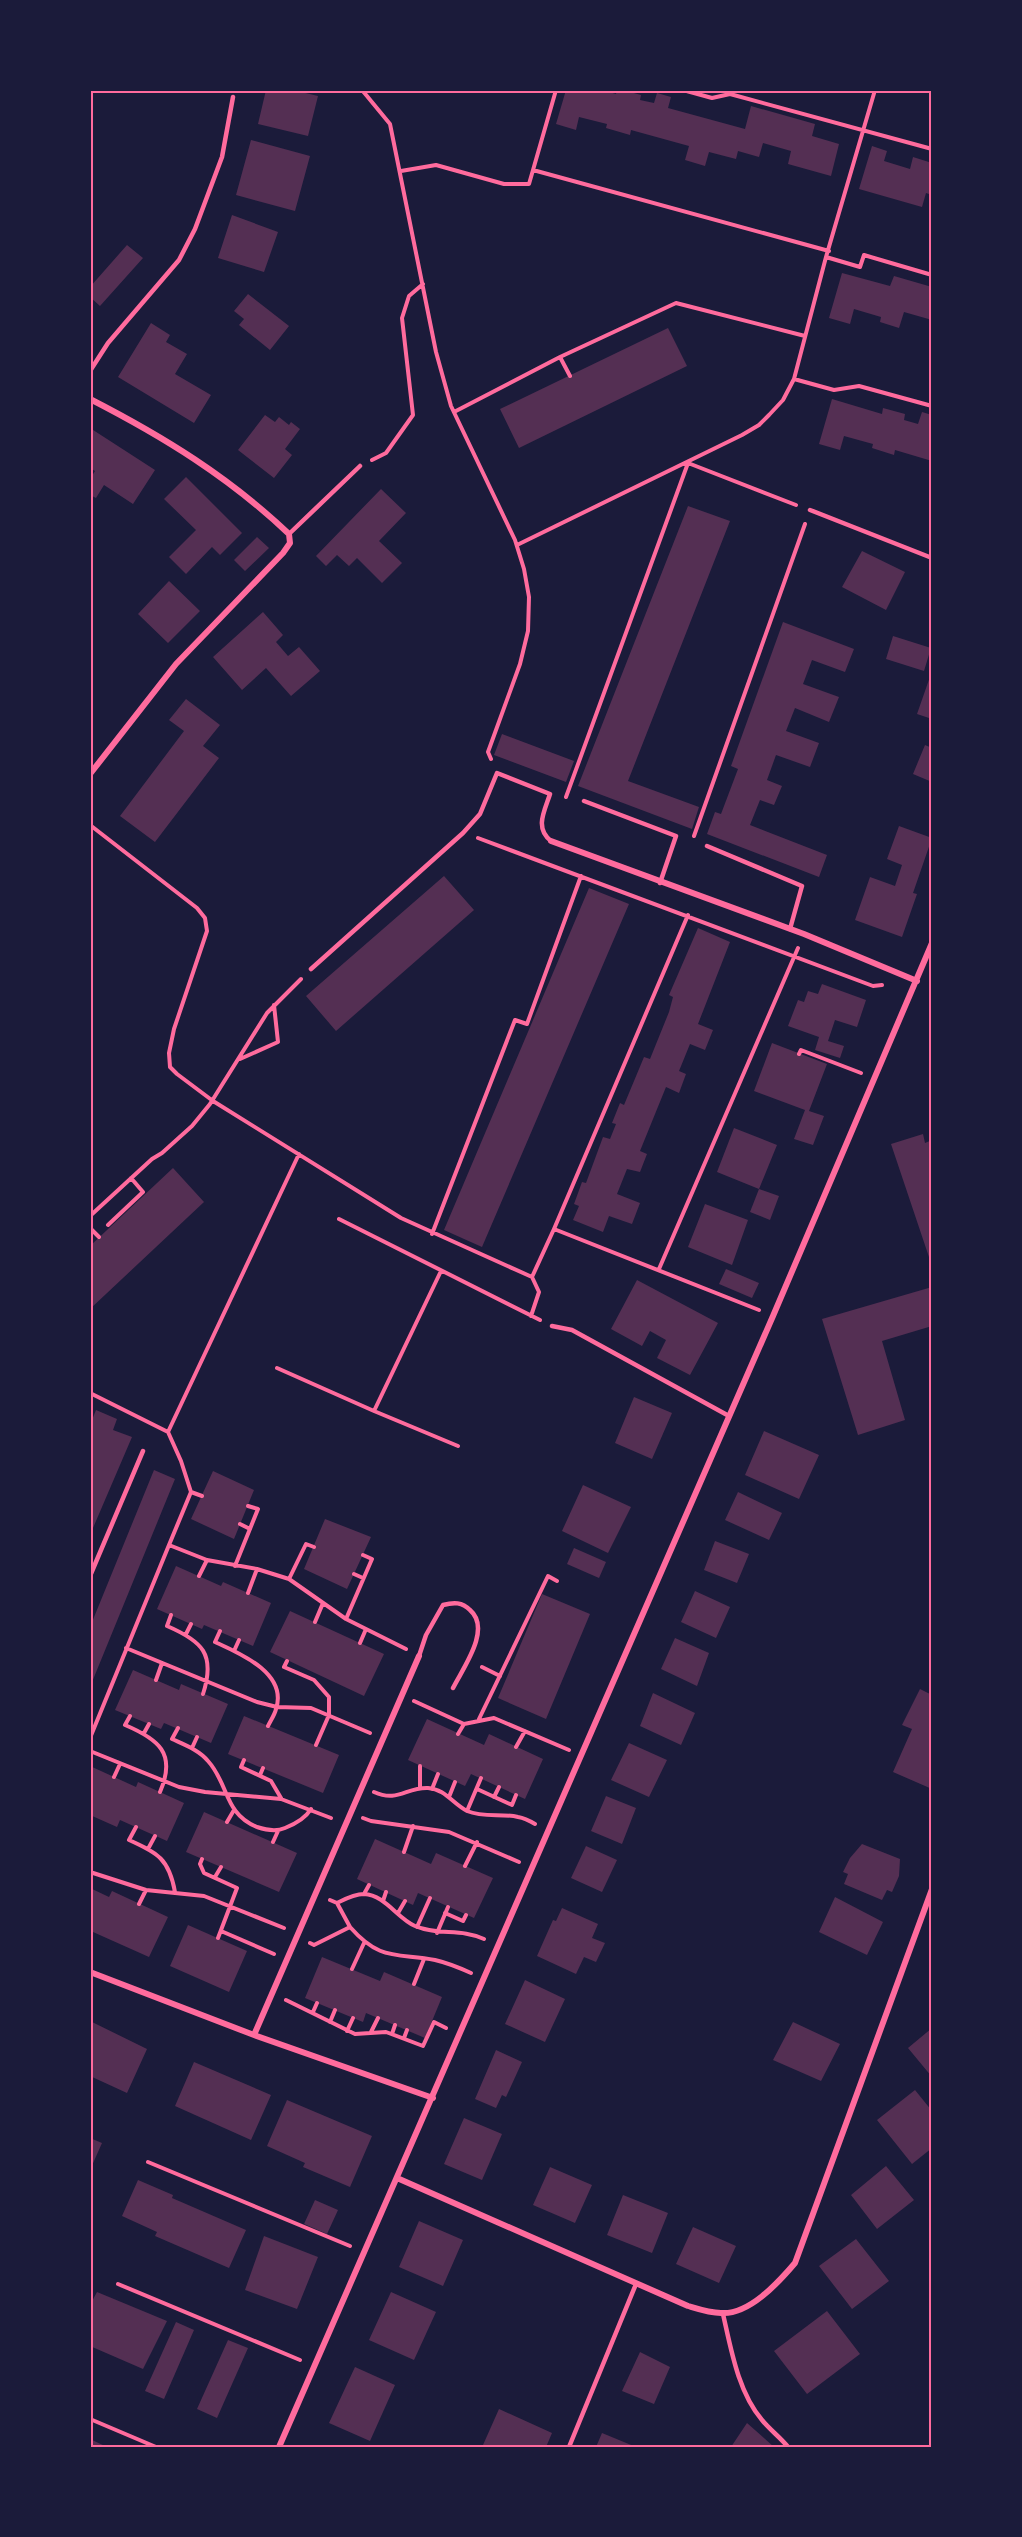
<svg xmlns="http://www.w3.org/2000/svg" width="1022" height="2537" font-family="Rubik,sans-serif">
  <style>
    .building { fill: #542f53 }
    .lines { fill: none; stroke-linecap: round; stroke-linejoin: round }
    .path { stroke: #ff6b9d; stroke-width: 4 }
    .service { stroke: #ff6b9d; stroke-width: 4.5 }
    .minor { stroke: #ff6b9d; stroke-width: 6 }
    .neatline { fill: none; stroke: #ff6b9d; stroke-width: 2 }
  </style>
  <rect width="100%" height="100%" fill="#1b1b3a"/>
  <path class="building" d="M266,90H293L318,96L308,136L258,124Z
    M566,90H602L616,94L617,90H623L641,95L640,100L654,103L657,93L671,97L668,108L745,129L751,106L815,124L812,136L839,144L831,176L788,164L791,151L763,143L759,157L738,151L736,159L709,152L705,166L685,160L689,146L631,130L630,135L606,128L607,124L579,117L576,130L556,124Z
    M251,140L310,156L295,211L236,195Z
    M872,146L887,151L884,161L910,169L913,157L932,163V195L926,193L922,207L859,189Z
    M232,215L278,232L264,272L218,258Z
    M127,245L143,258L100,306L90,297V287Z
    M842,273L890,286L894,276L932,287V320L904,312L899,328L880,322L881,317L854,309L850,324L829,318Z
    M248,294L289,326L270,350L239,325L244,319L234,311Z
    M151,323L170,335L166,342L187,354L175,374L211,395L194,423L118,377Z
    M668,328L687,366L519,448L500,409Z
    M832,399L882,414L883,408L905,414L904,420L918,424L922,412L932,415V461L895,450L894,455L872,448L873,444L844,436L840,450L819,444Z
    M265,415L275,422L279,417L289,425L291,422L300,429L285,449L292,455L274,478L238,450Z
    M90,428L155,470L133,504L104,485L96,498L90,495V479L95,471L90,468Z
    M186,477L242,533L220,555L212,547L186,574L169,557L196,530L164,499Z
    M381,489L406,513L379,541L402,563L382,583L357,558L349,566L337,555L326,566L316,556Z
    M688,506L730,521L628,781L699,807L692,829L578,786Z
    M257,537L269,548L245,571L234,560Z
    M862,551L905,572L886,610L842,587Z
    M169,581L200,611L168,643L138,614Z
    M263,612L283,635L276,642L288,656L299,647L320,671L291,696L266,668L242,690L213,657Z
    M783,622L854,649L845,672L812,660L803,684L839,697L829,722L795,708L786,731L819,743L810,767L776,755L767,780L782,786L774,805L760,800L750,825L827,855L819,877L707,834L715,812L721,814L738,769L731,766Z
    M893,636L931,648L924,671L886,659Z
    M932,671V719L917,714Z
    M186,699L220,725L203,746L219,758L155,842L120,816L184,731L169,720Z
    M502,734L574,761L566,782L494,755Z
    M925,745L932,748V782L913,774Z
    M899,826L932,838L913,893L917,894L902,937L855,920L870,877L895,886L902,865L887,859Z
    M444,876L474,910L336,1031L306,996Z
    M589,888L629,904L482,1247L444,1230Z
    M698,928L730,942L698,1024L713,1030L705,1050L690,1044L679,1071L686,1074L679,1093L666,1087L640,1151L647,1154L640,1172L627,1169L617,1194L640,1203L632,1224L609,1216L603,1232L573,1220L579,1206L574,1204L582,1182L586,1183L603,1137L610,1139L616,1124L612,1123L620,1103L624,1105L644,1057L650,1059L669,1012L673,997L669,995Z
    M822,984L866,1000L857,1027L835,1020L828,1041L844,1046L840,1058L815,1050L819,1037L788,1026L798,1000L804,1002L808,991L818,994Z
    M772,1043L827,1064L809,1111L824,1116L813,1145L794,1139L805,1110L754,1091Z
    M734,1128L777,1145L759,1189L717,1172Z
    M923,1134L925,1143L932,1140V1266L891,1144Z
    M173,1168L204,1202L90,1309V1246Z
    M759,1189L779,1196L770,1220L750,1212Z
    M705,1204L748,1220L732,1265L688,1247Z
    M726,1269L759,1283L752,1298L719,1284Z
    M637,1280L718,1323L690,1375L657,1358L666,1340L650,1331L642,1346L611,1329Z
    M932,1287V1326L882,1341L905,1420L858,1435L822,1319Z
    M634,1397L672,1413L652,1459L615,1443Z
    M96,1410L117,1419L113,1430L132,1437L90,1535V1425Z
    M764,1431L819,1455L799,1499L745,1475Z
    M154,1470L175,1479L90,1687V1627Z
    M213,1471L254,1490L234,1539L191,1519Z
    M583,1485L631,1507L608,1553L562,1531Z
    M738,1492L782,1513L769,1540L725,1520Z
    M325,1519L371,1537L347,1589L304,1569Z
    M715,1541L749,1554L737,1583L704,1570Z
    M574,1548L606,1562L599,1578L567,1564Z
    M176,1566L221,1586L223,1582L271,1603L253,1646L204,1625L202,1629L157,1609Z
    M695,1591L730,1607L716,1638L681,1622Z
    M542,1594L590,1614L546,1719L498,1698Z
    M290,1611L384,1654L364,1696L270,1652Z
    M675,1638L709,1653L697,1686L661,1669Z
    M133,1670L179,1690L181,1684L228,1704L211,1743L164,1723L161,1729L115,1710Z
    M920,1689L932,1695V1789L893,1772L912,1729L902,1725Z
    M653,1693L695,1713L681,1745L640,1726Z
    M244,1716L339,1755L323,1793L228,1754Z
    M427,1719L484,1745L489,1734L543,1759L525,1799L471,1774L465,1786L408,1760Z
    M629,1743L667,1760L649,1797L611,1780Z
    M90,1766L136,1787L138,1782L184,1803L167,1841L120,1820L117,1827L90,1815Z
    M606,1796L636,1808L622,1844L591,1831Z
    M204,1812L297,1853L279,1892L186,1852Z
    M375,1839L431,1864L436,1853L493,1878L474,1918L418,1893L413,1905L357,1879Z
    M862,1844L900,1859L899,1876L892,1892L887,1890L882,1900L844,1884L848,1874L843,1872L850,1858Z
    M586,1846L617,1860L602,1892L571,1878Z
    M90,1888L109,1897L112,1891L168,1917L149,1957L93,1932L90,1939Z
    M835,1897L883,1922L867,1955L819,1932Z
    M562,1908L598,1924L592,1938L605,1943L596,1962L584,1957L576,1974L537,1956L553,1920L556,1921Z
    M188,1925L247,1951L229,1992L170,1966Z
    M322,1957L380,1981L384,1972L442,1997L425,2038L366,2013L363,2022L305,1998Z
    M525,1980L565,1999L545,2042L505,2024Z
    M90,2021L147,2049L127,2093L90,2076Z
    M793,2022L840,2044L821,2081L773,2060Z
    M932,2028V2077L908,2048Z
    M496,2050L522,2062L506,2097L502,2095L496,2108L475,2099Z
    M194,2062L271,2095L251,2140L175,2106Z
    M915,2090L932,2111V2148L912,2164L877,2120Z
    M287,2100L372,2136L350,2187L303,2167L305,2163L267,2146Z
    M464,2118L502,2134L482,2180L444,2164Z
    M90,2138L102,2143L90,2170Z
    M886,2166L914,2200L877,2229L851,2195Z
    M550,2167L592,2185L575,2223L533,2205Z
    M138,2180L173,2195L172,2198L246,2230L229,2268L155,2236L157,2232L122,2216Z
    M623,2195L668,2213L652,2253L607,2235Z
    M315,2200L338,2210L327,2234L304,2224Z
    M419,2221L463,2240L443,2286L399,2267Z
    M693,2227L736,2246L719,2283L676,2264Z
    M264,2236L318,2257L297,2309L245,2290Z
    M856,2239L889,2281L852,2309L819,2266Z
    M97,2292L167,2321L143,2369L90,2346V2305Z
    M391,2292L436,2312L414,2360L369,2340Z
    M827,2311L860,2354L807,2394L774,2351Z
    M176,2322L194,2330L164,2399L145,2391Z
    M228,2340L248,2348L217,2418L197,2409Z
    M640,2352L670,2367L654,2404L622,2391Z
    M355,2367L395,2385L370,2441L329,2423Z
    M499,2409L552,2433L546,2447L483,2445Z
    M747,2423L774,2447H731Z
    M602,2433L636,2447H596Z
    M90,2439L107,2447H90Z"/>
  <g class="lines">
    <path class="path" d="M362,90L390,124L436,352L451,406L515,540L524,569L529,597L528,631L520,664L488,752L491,759
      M683,90L712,98L730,94L932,149
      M533,170L829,251
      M401,171L436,165L504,184H529L556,90
      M826,257L860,267L864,255L932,275
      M560,357L570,376
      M794,379L834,390L859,386L932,406
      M454,412L560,357L676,303L805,336
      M372,460L386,453L413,415L402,318L409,296L423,284
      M517,545L742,435L759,425L769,415L783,400L794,379L826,257L875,90
      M566,797L688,463L796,505
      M90,825L197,908L205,918L207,931L174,1029L169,1053L170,1067L177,1074L213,1101L401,1218L532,1277L554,1229L759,1310
      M694,836L805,524
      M478,838L873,986L882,985
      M799,1054L801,1050L861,1073
      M240,1059L278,1042L274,1005
      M90,1216L152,1159L162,1153L192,1126L210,1104L267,1013L301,979
      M339,1219L540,1320
      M108,1225L143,1192L131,1178
      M90,1228L99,1237
      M554,1229L688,915
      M432,1234L515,1020L527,1024L581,876
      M659,1269L798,948
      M441,1271L374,1411L458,1446
      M531,1316L539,1292L532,1277
      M277,1368L374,1411
      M90,1393L168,1432
      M191,1492L181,1461L168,1432L299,1154
      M240,1524L250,1529
      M169,1545L191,1492L202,1496
      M235,1566L258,1509L248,1506
      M354,1574L363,1578
      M199,1576L207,1560
      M289,1579L306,1544L314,1547
      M248,1593L257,1569
      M171,1615L167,1626C202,1641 216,1654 203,1694
      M346,1619L372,1559L363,1555
      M315,1622L323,1603
      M220,1631L215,1642C239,1653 288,1673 276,1709C275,1714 271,1720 268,1726
      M186,1634L191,1624
      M360,1643L366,1629
      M126,1648L257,1702L277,1707L311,1708L370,1733
      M234,1651L239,1640
      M287,1661L284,1667L314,1680L329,1697V1715L316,1745
      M482,1667L500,1676
      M156,1680L162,1663
      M414,1701L464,1724L494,1718L569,1750
      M130,1716L125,1725C158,1739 177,1753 160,1792
      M479,1719L548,1576L557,1581
      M178,1728L172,1739C185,1745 199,1750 208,1761C229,1784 224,1814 257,1827C266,1830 276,1832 285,1828C295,1824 305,1819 311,1809
      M144,1733L149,1724
      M458,1734L464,1724
      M90,1738L169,1545L207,1560L257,1569L289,1579L346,1619L406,1649
      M516,1747L525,1731
      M192,1748L197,1737
      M90,1751L179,1787L205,1792L281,1799L331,1818
      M244,1760L241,1767L271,1781L281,1798
      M420,1766V1788
      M260,1775L263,1768
      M114,1777L120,1764
      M432,1789L438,1774
      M477,1789L512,1805L516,1795
      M374,1792C398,1803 406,1787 428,1788C445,1789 453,1804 467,1811C484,1818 501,1813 518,1817C524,1818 530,1821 535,1824
      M449,1797L455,1782
      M494,1797L499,1787
      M467,1811L481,1778
      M363,1818L371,1821L449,1832L519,1862
      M227,1822L234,1810
      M136,1827L129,1840C158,1853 169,1859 175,1892
      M273,1842L278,1831
      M148,1849L155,1836
      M404,1852L413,1826
      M202,1859L200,1864L204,1873L237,1888L218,1938
      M465,1866L477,1842
      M90,1872L146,1890L204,1896L284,1928
      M215,1877L221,1867
      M364,1894L369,1885
      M330,1900L337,1903L350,1927
      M383,1901L386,1892
      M337,1903C345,1899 354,1894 364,1894C385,1895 397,1918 415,1926C438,1936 461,1928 484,1939
      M139,1904L146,1890
      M398,1913L405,1901
      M445,1913L463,1921L466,1915
      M417,1927L430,1898
      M221,1931L274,1954
      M437,1933L448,1907
      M310,1943L314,1945L350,1927C380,1961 395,1953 435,1960C448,1963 460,1968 471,1973
      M352,1969L364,1943
      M414,1984L424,1959
      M286,2000L355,2034L386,2032L423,2046L434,2022L446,2028
      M313,2012L317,2003
      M330,2022L335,2010
      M347,2031L353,2018
      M371,2032L378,2018
      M392,2034L395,2025
      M404,2038L407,2030
      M148,2162L350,2246
      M118,2284L300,2360
      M90,2419L156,2447"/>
    <path class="service" d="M90,371L108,343L179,260L195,229L222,157L233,97
      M810,510L932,558
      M289,534L360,466
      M584,801L676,836L660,883
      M707,846L802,886L790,929
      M311,969L463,833L480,814L497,773L550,794C545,810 534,828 551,841
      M552,1326L572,1330L729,1416
      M90,1576L143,1451
      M419,1656L426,1635L443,1605C454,1602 462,1602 470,1610C492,1629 463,1668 453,1688
      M723,2314C731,2349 738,2392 762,2420C770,2430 780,2437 788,2447
      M569,2447L636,2284"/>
    <path class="minor" d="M90,399C164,437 229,477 289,534L290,543L283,553L176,664L90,774
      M551,841L804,934L917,981
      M90,1972L254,2035L433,2098
      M254,2035L419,1656
      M397,2178L688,2306C698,2309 710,2313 721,2313C749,2315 778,2283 795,2263L932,1889
      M279,2447L773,1316L932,943"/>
  </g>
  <rect width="1022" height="2537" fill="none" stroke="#1b1b3a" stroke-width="183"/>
  <rect x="92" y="92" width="838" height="2354" class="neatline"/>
</svg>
